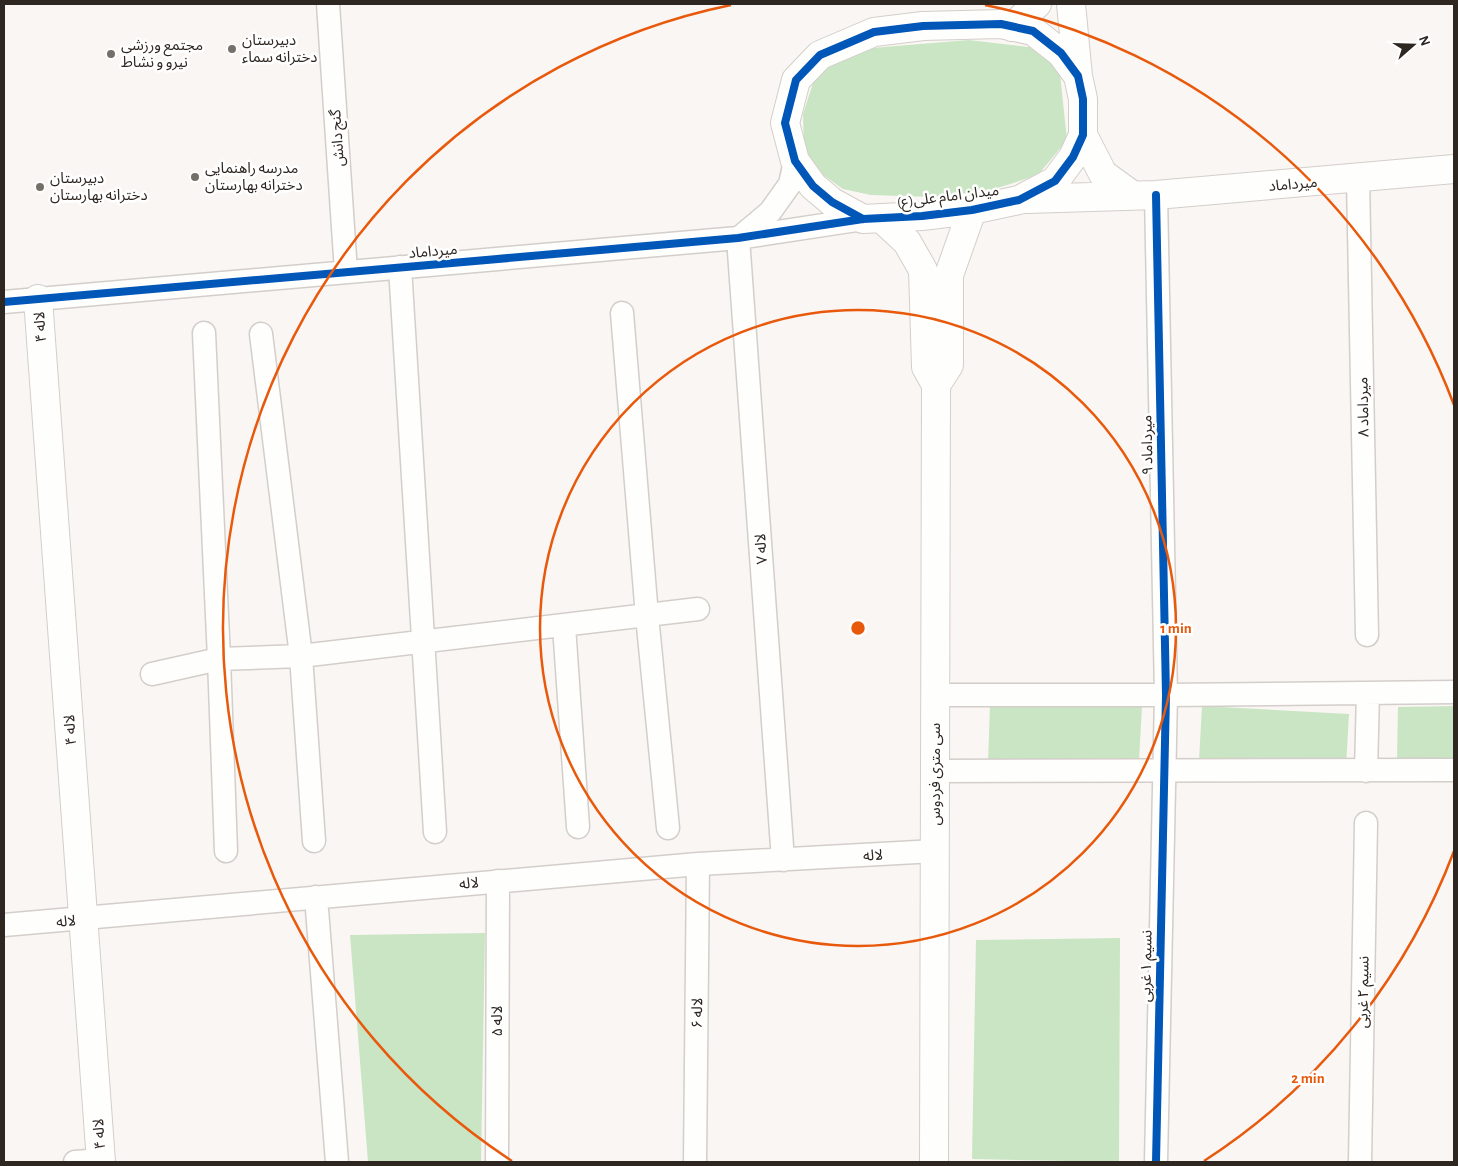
<svg xmlns="http://www.w3.org/2000/svg" width="1458" height="1166" font-family="'Alegreya Sans','Noto Sans Arabic',sans-serif">
  <style>
    .grass { fill: #c9e5c3 }
    .lines { fill: none; stroke-linecap: round; stroke-linejoin: round }
    .minor-casing { stroke: #d4ceca; stroke-width: 25 }
    .tertiary-casing { stroke: #d4ceca; stroke-width: 30 }
    .minor { stroke: #fefefd; stroke-width: 22 }
    .tertiary { stroke: #fefefd; stroke-width: 28 }
    .cycleway-casing { stroke: #fff; stroke-width: 11 }
    .cycleway { stroke: #0057b8; stroke-width: 8 }
    .ring { fill: none; stroke: #e8590c; stroke-width: 2.5 }
    .poi-dot { fill: #756f6a; stroke: #fff; stroke-width: 2 }
    .labels { text-anchor: middle; stroke-width: 5; stroke-linejoin: round; paint-order: stroke }
    .poi-label { font-size: 15px; fill: #2e2621; stroke: #fff; text-anchor: start }
    .street-label { font-size: 15px; fill: #2e2621; stroke: #fff }
    .centre { fill: #e8590c; stroke: #fff; stroke-width: 2.5 }
    .ring-label { font-size: 15px; text-anchor: middle; font-weight: bold; fill: #e8590c; stroke: #fff; stroke-width: 5; stroke-linejoin: round; paint-order: stroke }
  </style>
  <rect width="100%" height="100%" fill="#faf6f3"/>
  <path class="grass" d="M969,40L1036,48L1060,74L1067,140L1038,175L991,190L934,197L871,195L843,189L819,172L804,149L803,114L816,74L848,57L872,48Z
    M990,704L1142,706L1139,760L988,763Z
    M1202,706L1349,714L1346,767L1199,761Z
    M1454,706V761L1397,762L1398,707Z
    M485,933L481,1162H368L350,935Z
    M1120,938L1119,1162L972,1159L976,940Z"/>
  <g class="lines">
    <defs>
      <path id="minor" d="M328,4L346,272
        M1358,179L1367,635
        M738,238L783,860
        M739,238L770,212L790,184L795,161
        M400,267L435,832
        M4,302L738,238L863,219
        M622,313L647,616L668,828
        M204,333L219,659L226,851
        M261,334L301,656L314,841
        M564,626L578,827
        M152,674L219,659L301,656L698,609
        M935,695H1166L1454,692
        M935,771L1454,770
        M1366,771L1368,693
        M316,897L337,1162
        M4,925L698,864L935,851
        M75,1162L101,1160
        M497,1162L498,881
        M695,1162L698,864
        M1156,1162L1166,695L1156,195
        M1360,1162L1366,823"/>
      <path id="tertiary" d="M1071,4L1078,76
        M1001,24L1033,31L1061,53L1078,76L1083,99V135L1073,157L1055,181L1019,200L972,210L922,216L863,219L832,202L813,186L795,161L785,123L796,80L820,55L874,32L923,26Z
        M1012,27L1037,4
        M1083,135L1103,174L1132,195
        M1027,199L1156,195L1454,169
        M881,218L907,242L923,270L926,367L936,385L949,365V275L972,210
        M38,299L101,1162
        M934,1162L936,385"/>
    </defs>
    <use href="#minor" class="minor-casing"/>
    <use href="#tertiary" class="tertiary-casing"/>
    <use href="#minor" class="minor"/>
    <use href="#tertiary" class="tertiary"/>
    <defs>
      <path id="cycleway" d="M4,302L738,238L863,219L922,216L972,210L1019,200L1055,181L1073,157L1083,135V99L1078,76L1061,53L1033,31L1001,24L923,26L874,32L820,55L796,80L785,123L795,161L813,186L832,202L863,219
        M1156,1162L1166,695L1156,195"/>
    </defs>
    <use href="#cycleway" class="cycleway-casing"/>
    <use href="#cycleway" class="cycleway"/>
  </g>
  <g class="ring">
    <circle cx="858" cy="628" r="318"/>
    <path d="M1454 851A636 636 0 0 1 1204 1161M512 1161A636 636 0 0 1 731 5M985 5A636 636 0 0 1 1454 405"/>
  </g>
  <g class="poi-dot">
    <circle cx="232" cy="49" r="5"/>
    <circle cx="111" cy="54" r="5"/>
    <circle cx="195" cy="177" r="5"/>
    <circle cx="40" cy="187" r="5"/>
  </g>
  <g class="labels">
    <g class="poi-label">
      <text x="242" y="45">دبیرستان<tspan x="242" dy="17">دخترانه سماء</tspan></text>
      <text x="121" y="50">مجتمع ورزشی<tspan x="121" dy="17">نیرو و نشاط</tspan></text>
      <text x="205" y="173">مدرسه راهنمایی<tspan x="205" dy="17">دخترانه بهارستان</tspan></text>
      <text x="50" y="183">دبیرستان<tspan x="50" dy="17">دخترانه بهارستان</tspan></text>
    </g>
    <g class="street-label">
      <text transform="translate(337 138) rotate(-94)" y="5">گنج دانش</text>
      <text transform="translate(1293 184) rotate(-5)" y="5">میرداماد</text>
      <text transform="translate(948 196) rotate(-7)" y="5">میدان امام علی(ع)</text>
      <text transform="translate(433 251) rotate(-5)" y="5">میرداماد</text>
      <text transform="translate(40 327) rotate(-94)" y="5">لاله ۴</text>
      <text transform="translate(1363 407) rotate(-91)" y="5">میرداماد ۸</text>
      <text transform="translate(1147 445) rotate(-91)" y="5">میرداماد ۹</text>
      <text transform="translate(761 549) rotate(-94)" y="5">لاله ۷</text>
      <text transform="translate(70 730) rotate(-94)" y="5">لاله ۴</text>
      <text transform="translate(935 774) rotate(-90)" y="5">سی متری فردوس</text>
      <text transform="translate(873 855) rotate(-3)" y="5">لاله</text>
      <text transform="translate(469 883) rotate(-5)" y="5">لاله</text>
      <text transform="translate(66 921) rotate(-4)" y="5">لاله</text>
      <text transform="translate(1146 966) rotate(-89)" y="5">نسیم ۱ غربی</text>
      <text transform="translate(1363 992) rotate(-89)" y="5">نسیم ۲ غربی</text>
      <text transform="translate(697 1013) rotate(-89)" y="5">لاله ۶</text>
      <text transform="translate(497 1021) rotate(-90)" y="5">لاله ۵</text>
      <text transform="translate(99 1134) rotate(-94)" y="5">لاله ۴</text>
    </g>
  </g>
  <circle cx="858" cy="628" r="8" class="centre"/>
  <g class="ring-label">
    <text x="1176" y="633">1 min</text>
    <text x="1308" y="1083">2 min</text>
  </g>
  <rect width="1458" height="1166" fill="none" stroke="#2e2621" stroke-width="10"/>
  <g transform="translate(1413 45) rotate(70)" stroke="#ffffff" stroke-width="4" paint-order="stroke">
  <path d="M0-4L9 19L0 12L-9 19Z" fill="#2e2621"/>
  <text y="-8" font-size="14" font-weight="bold" text-anchor="middle" fill="#2e2621">N</text>
  </g>
</svg>
